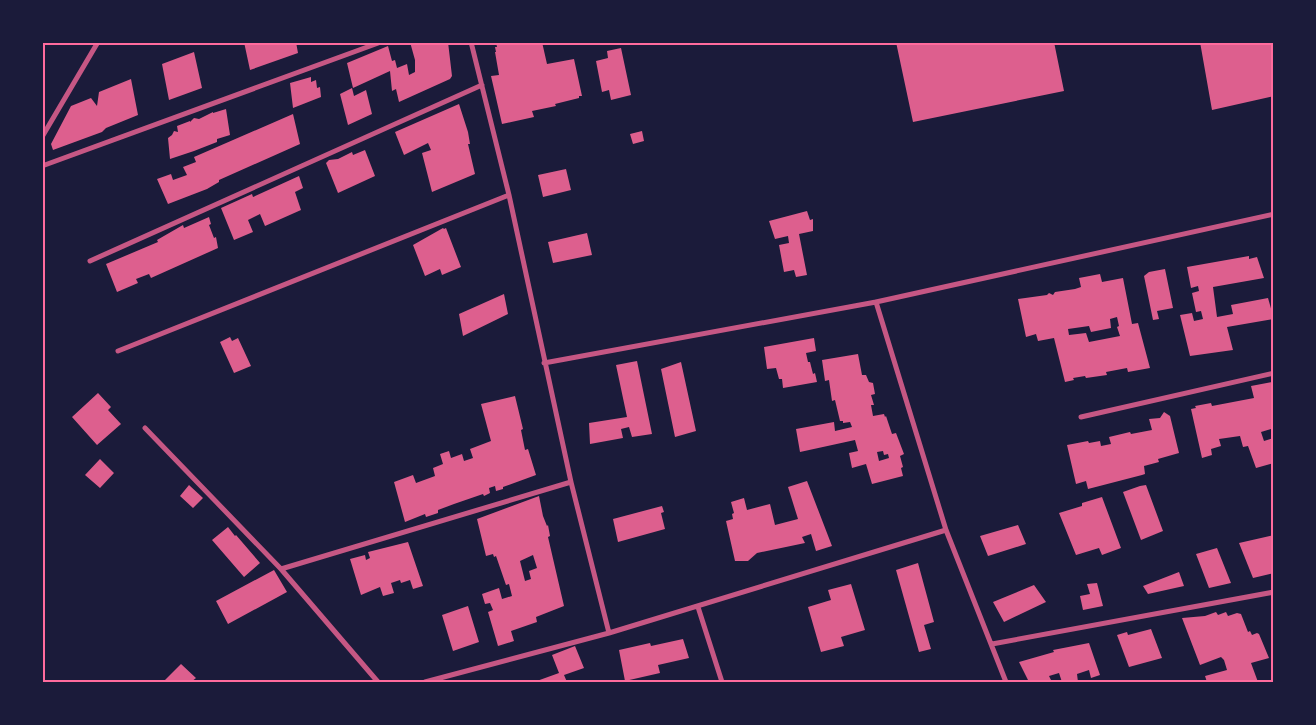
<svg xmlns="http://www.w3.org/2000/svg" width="1316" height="725" font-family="Quicksand,sans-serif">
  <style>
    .building { fill: #dd5f8e; fill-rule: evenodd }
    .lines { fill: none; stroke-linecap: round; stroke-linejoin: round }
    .minor { stroke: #c65784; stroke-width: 5 }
    .neatline { fill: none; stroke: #ff6b9d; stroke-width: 2 }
  </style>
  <rect width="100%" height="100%" fill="#1b1b3a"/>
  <path class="building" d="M244,42H296L298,53L250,70Z
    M410,42H448L452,76L450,79L399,102L396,89L392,91L390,71L353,88L347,63L388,46L392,61L395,60L397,68L407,64L409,75L415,72V60Z
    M496,42H542L547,64L574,59L582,96H579V98L555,104L556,106L532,111L534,117L502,124L491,76L499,75L495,52H496L495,47H497Z
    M896,42H1054L1064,91L913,122Z
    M1200,42H1272L1274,50V96L1212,110Z
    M621,48L631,95L611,100L609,90L602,92L596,61L608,58L607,51Z
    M194,52L202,88L169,100L162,64Z
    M311,77V82L316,80L317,88L320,87L321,97L293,108L290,83Z
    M131,79L138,115L106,128L102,132L53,150L51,144L71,106L91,98L97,106L99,92Z
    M352,88L354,96L366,90L372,114L348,125L340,94Z
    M459,104L468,132L470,144H468L475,174L432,192L422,153L431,150L428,143L404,155L395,132Z
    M226,109L230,135L217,139V142L194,151L170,159L168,138L172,135L174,131L178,132L177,126L190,121V122L194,118L199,119L213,112V113Z
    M293,114L300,144L219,180V182L207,189L168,204L157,179L171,174L173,180L187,175L183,167L196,162L194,157Z
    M642,131L644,141L633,144L630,134Z
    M365,150L375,176L338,193L326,163L329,160L338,159L352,152L353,155Z
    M566,169L571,190L543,197L538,175Z
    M299,176L303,188L295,192L301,210L265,226L260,214L248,220L253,232L234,240L221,208L252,194L253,197Z
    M807,211L810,220L813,219V231L799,234L807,275L796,277L794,270L784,272L779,245L789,243L788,236L775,239L769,221Z
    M209,217L211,224L209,225L214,238L216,237L218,248L151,278L149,274L136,279L138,283L117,292L106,264L158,242L157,240L183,225L184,228Z
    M443,228L444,229L446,228L461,267L442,275L440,269L425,276L413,245Z
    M587,233L592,255L553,263L548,242Z
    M1249,256V259L1257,257L1264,278L1213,287L1217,317L1233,314L1231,305L1268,298L1274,319L1227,327L1233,350L1190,356L1180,315L1192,313L1194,321L1203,319L1201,311L1196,312L1192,293L1199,291L1198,286L1191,288L1187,267Z
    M1165,269L1173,308L1157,311L1159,319L1153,320L1144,276L1149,272Z
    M1100,274L1102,282L1123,278L1132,324L1138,323L1150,368L1128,372L1127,368L1106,372L1107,375L1086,378L1085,376L1073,378L1074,380L1065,382L1054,338L1038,341L1036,334L1026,337L1018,299L1047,295L1049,293L1053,295L1055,292L1075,289L1081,287L1079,278ZM1117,317L1119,326L1117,327L1120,336L1089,342L1086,333L1069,335L1068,329L1089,326L1091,332L1111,328L1110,319Z
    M504,294L508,314L463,336L459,314Z
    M230,337L232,341L238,338L251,366L234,373L220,342Z
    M814,338L816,351L806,353L808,362H810L813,374L815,373L817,382L783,388L782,379H779L776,368L767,369L764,347Z
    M858,354L862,375H866L869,382L873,383L875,394L871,395L874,405H871L873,416L884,414L885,417L886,416L892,434L896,433L904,454L900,456L903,467L901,468L903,476L872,484L866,464L852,468L849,453L858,451L855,440L800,452L796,429L834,422L835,431L852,427L850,422L843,423V421H840L835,400L832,401L829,380L825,381L822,360ZM883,451L884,455L888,454L889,458L879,461L877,452Z
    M637,361L652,434L632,437L629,427L621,429L623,438L590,444L589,423L627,417L616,365Z
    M681,362L696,431L675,437L661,369Z
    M1272,382L1274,390V437L1271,429L1261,432L1264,441L1274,438V463L1256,468L1248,446L1243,447L1240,436L1219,439L1221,446L1211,449L1212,455L1202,458L1191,409L1196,408L1195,406L1211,403L1212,406L1254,398L1251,386Z
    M98,393L111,407L108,410L121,424L97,445L72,417Z
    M515,396L523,429L521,430L525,450L528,449L536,475L503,487V489L496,491L495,486L489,488L490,493L484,496L483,494L454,504L438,510V513L426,517L425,514L405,522L394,482L413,475L416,483L435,476L433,468L443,464L440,454L449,451L451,458L462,454L464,461L473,458L470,449L491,441L481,404Z
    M1164,412L1170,416L1179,453L1158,459L1159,462L1144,466L1145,474L1142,475L1088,489L1086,481L1076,484L1067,445L1088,441L1089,443L1100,441L1101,446L1111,444L1109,437L1130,432L1131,434L1152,430L1149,419L1160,418Z
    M100,459L114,473L100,488L85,475Z
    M807,481L832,546L816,551L811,534L802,537L805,543L757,553L748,561H735L726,521L733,519L732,514L734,513L731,502L744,498L747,510L770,504L775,525L798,519L788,487Z
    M189,485L203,498L193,508L180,496Z
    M1146,485L1163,531L1141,540L1123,492L1140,486Z
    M539,496L543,516L547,526L548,525L550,536L548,537L564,606L536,617L537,622L511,631L514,641L498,646L488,612L493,610L490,603L485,604L482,594L499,588L502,599L512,596L509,584L506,585L496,556L494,557L493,554L486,556L477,519ZM533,555L537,568L529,571L531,579L525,581L520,561Z
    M1102,497L1121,548L1102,555L1099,548L1076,555L1059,513L1082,506V503Z
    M662,506L664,512L661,513L665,529L618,542L613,519Z
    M1018,525L1026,544L988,556L980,536Z
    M228,527L235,536L236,535L260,563L244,577L212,540Z
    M1274,535V563H1271L1274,573L1253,578L1239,543Z
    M408,542L423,586L413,589L410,580L401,583L400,580L391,583L394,593L383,596L380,587L361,595L350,559L365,555L366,560L370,558L368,552Z
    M1217,548L1231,583L1209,588L1196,554Z
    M918,563L934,622L924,625L931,649L919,652L896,570Z
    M274,570L287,592L228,624L216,601Z
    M1179,572L1184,586L1148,594L1143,586Z
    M1097,583L1103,606L1083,610L1080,596L1090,594L1087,584Z
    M851,584L865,630L841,637L844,646L821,652L808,607L831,600L828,590Z
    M1034,585L1046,602L1004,622L993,602Z
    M468,606L479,642L453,651L442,615Z
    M1216,612L1218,615L1226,612L1228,616L1237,613L1241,614L1248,632L1250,631L1252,635L1257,633L1259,634L1269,658L1251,663L1258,682H1207L1205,676L1227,670L1224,660L1221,657L1200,665L1182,618L1205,616Z
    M1151,629L1162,658L1129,667L1117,635L1127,632L1128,635Z
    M683,639L689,658L658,665L660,673L625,681L619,650L650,643L651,646Z
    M1089,643L1100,675L1091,678L1089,670L1077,674L1078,682H1062L1059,673L1049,676L1052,682H1029L1019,662L1054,652L1053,650Z
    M575,646L584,668L564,675L567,682H534L559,673L552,655Z
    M181,664L196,678L191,682H168L165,680Z"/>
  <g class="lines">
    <path class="minor" d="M471,42L509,195L571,482L609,633
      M42,137L98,42
      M42,166L381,42
      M90,261L482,85
      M876,302L946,530L1006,682
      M118,351L509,195
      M544,363L876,302L1274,214
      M1081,417L1274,373
      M145,428L281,569L378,682
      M281,569L571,482
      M698,607L722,682
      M992,644L1274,592
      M425,682L609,633L946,530"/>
  </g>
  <rect width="1316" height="725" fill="none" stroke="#1b1b3a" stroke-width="88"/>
  <rect x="44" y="44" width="1228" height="637" class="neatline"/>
</svg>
